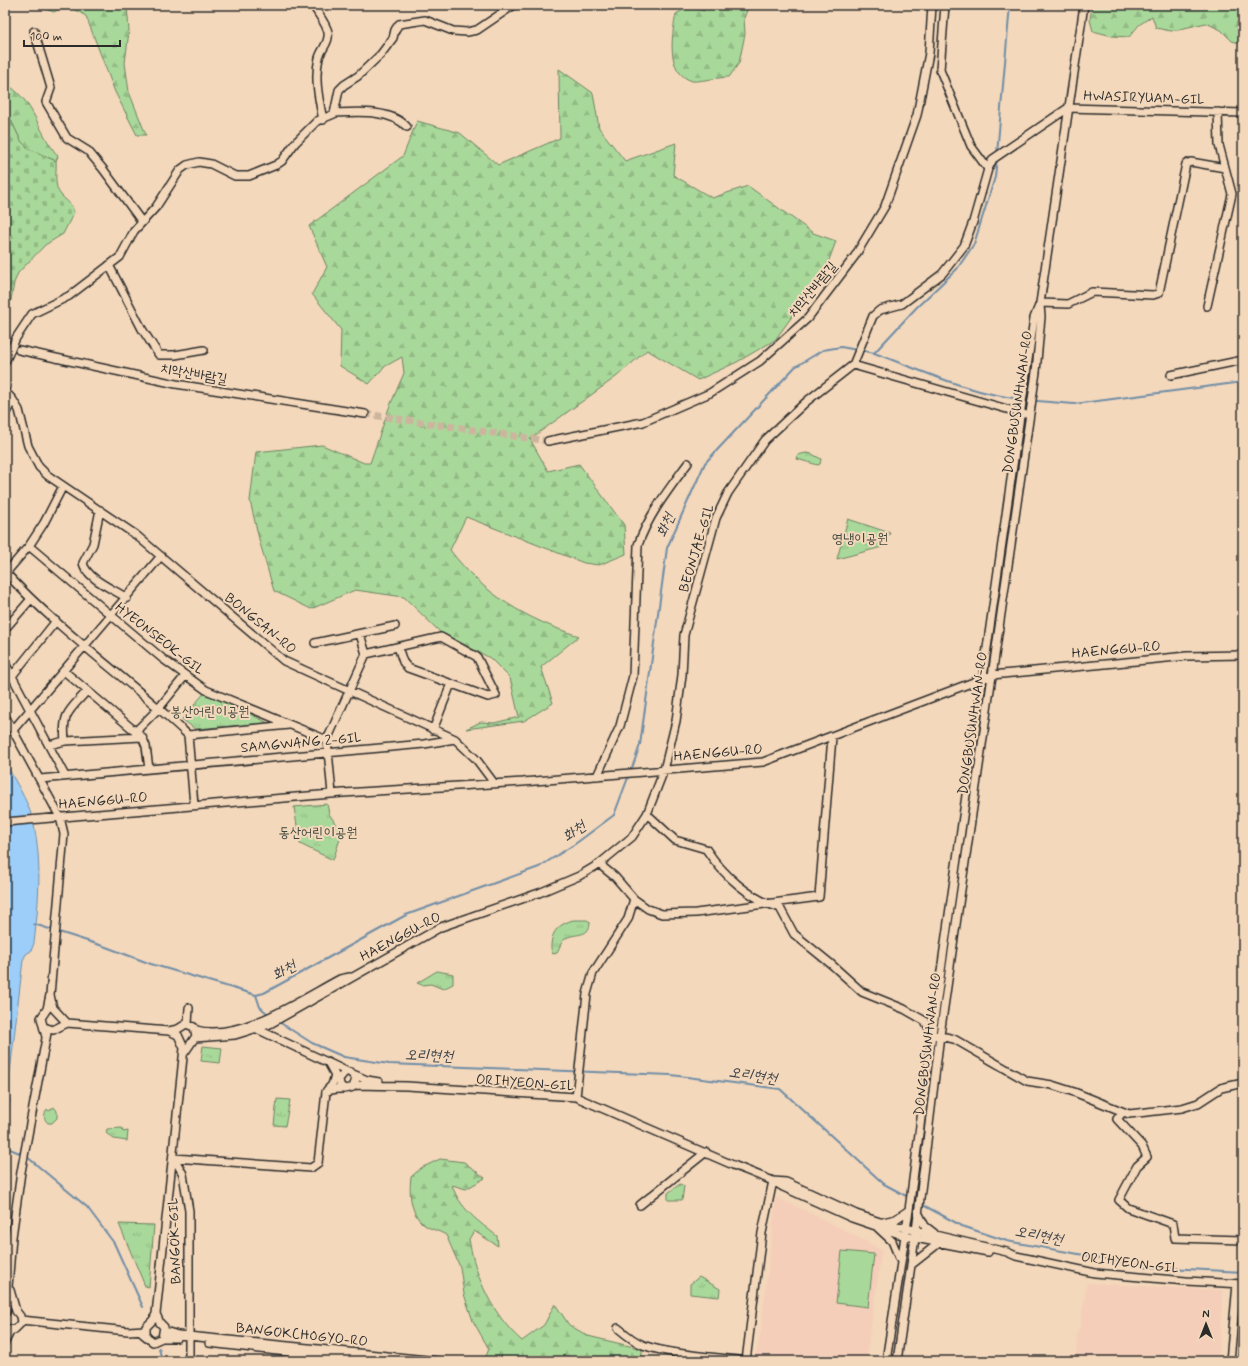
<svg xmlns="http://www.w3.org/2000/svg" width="1248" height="1366" font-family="Mynerve,'Poor Story',sans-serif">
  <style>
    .built { fill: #f4ceb9 }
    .green { fill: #a9d99a; stroke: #6a8262 }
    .forest { fill: url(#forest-firs); stroke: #6a8262 }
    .cemetery { fill: url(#cemetery-stones); stroke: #6a8262 }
    .park { fill: url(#park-tufts); stroke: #6a8262 }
    .water { fill: #9ccef9; stroke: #6f8da7 }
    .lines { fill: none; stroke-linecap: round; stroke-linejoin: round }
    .stream { stroke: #6f8da7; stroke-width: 2 }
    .minor-tunnel { stroke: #ccb59e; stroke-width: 7; stroke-dasharray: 7 3.5; stroke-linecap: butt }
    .minor-casing { stroke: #2b2b2b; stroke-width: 10 }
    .minor { stroke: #f4d8bb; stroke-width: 7 }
    .labels { text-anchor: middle; stroke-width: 4; stroke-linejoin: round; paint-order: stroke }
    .street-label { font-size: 14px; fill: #2b2b2b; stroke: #f4d8bb }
    .park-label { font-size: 14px; fill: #3e453c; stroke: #f4d8bb }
    .water-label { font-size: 15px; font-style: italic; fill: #3c434a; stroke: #f4d8bb }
  </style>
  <defs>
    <pattern id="forest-firs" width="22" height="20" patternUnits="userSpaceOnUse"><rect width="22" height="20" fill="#a9d99a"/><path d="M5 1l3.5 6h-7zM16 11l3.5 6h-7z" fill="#92ba85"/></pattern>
    <pattern id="cemetery-stones" width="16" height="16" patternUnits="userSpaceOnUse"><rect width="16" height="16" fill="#a9d99a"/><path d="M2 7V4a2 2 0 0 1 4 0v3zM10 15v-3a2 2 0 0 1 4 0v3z" fill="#92ba85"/></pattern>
    <pattern id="park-tufts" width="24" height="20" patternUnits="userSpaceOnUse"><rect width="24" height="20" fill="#a9d99a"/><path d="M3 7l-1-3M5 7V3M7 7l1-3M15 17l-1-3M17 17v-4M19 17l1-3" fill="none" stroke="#92ba85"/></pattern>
  </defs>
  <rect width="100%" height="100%" fill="#f4d8bb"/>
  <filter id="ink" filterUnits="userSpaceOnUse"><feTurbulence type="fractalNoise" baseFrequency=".025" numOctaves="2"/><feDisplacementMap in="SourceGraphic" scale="8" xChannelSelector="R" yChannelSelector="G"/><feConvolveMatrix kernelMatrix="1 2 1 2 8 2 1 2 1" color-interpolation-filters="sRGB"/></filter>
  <g filter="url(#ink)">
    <path class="built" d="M776,1197L823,1219L882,1250L866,1361H755L761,1330Z
      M1087,1283L1223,1290L1218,1361H1076L1077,1333L1080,1326Z"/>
    <path class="green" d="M842,1251L874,1254L868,1307L836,1303Z"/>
    <path class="forest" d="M34,5H127L129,31L125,63L129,92L146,135H137L115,92L86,16L66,5L54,12Z
      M702,5H749L744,18L745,34L739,63L729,77C722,77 696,82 692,81C665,72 672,35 676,14L688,7L704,11Z
      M1092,5H1243V44L1232,41L1221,30L1206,23L1171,31L1156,28L1152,16L1139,25L1129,37L1112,36L1093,31L1090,20Z
      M559,69L593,93L599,128L625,161L676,143L673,175L712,198L748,186L813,233L836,241L825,271L775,340L737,362L698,380L647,350L616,377L530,439L548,471L579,464L624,525L626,554L599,565L584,563L466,517L450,550C483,594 527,620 579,636L541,667L553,703L524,721L466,729L481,722L494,723L519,717L510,678L490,658L440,632L404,597L355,590L311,609L274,591L260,543L250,501L256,452L322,445L364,463H370L389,408L404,373L402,357L384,367L369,384L340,366L341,330L312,294L327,267L309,226L403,156L417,121L460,133L498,165L560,138Z
      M5,83C36,102 36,130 58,156L56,161L29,149L21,141L8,114H5Z
      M440,1159L464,1162L485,1178L466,1189L452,1185C459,1208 479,1222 497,1236L498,1246L474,1231L469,1239C475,1277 493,1316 522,1341L544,1325L555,1304L569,1325L588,1336L642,1349V1361H484L489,1349L473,1321L464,1294L460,1267L446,1235C440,1231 429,1229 423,1224C410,1212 409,1193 411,1177L421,1168Z"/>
    <path class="cemetery" d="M5,114H8L21,141L29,149L56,161C57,171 53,186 61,195C66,201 72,203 74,212L63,234L45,245L18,273L14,283L11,300L5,314V179L7,162L5,149Z"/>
    <path class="park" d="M806,453L812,454L821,459L820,464L818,465L797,459L798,455Z
      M848,519L890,533L882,547L837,559Z
      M206,691L268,723L195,729L182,719Z
      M327,804L329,814L342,833L333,860L300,844L294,807Z
      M573,920H587L590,922C590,939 573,932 565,939C560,943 560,948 557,953L553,954C551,950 551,949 551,945C552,930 560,924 573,920Z
      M437,971L453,974V984L443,989L431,984L422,985L417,983Z
      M203,1046L222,1048L220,1063L201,1061Z
      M277,1099L290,1100L285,1126L274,1125Z
      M54,1107L57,1111V1118L52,1123H48C43,1119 44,1114 47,1109L49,1111Z
      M122,1128L123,1132L128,1131L127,1141L114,1139L106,1133L107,1129Z
      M680,1184L684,1186L682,1200H668V1193Z
      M119,1224L154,1225L149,1287L145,1286Z
      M699,1277L720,1289L719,1297L690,1294V1284Z"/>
    <path class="water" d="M5,764L9,769C16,783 26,798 31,814C43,855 39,901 34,943L31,951L26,954L23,960L9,1081L7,1085L10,1101L5,1129Z"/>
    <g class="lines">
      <path class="stream" d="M997,154L1010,5
        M861,350L874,353C920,370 972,394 1021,399
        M874,353L916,308L957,269L974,244L995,177L997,158
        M1025,400L1074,404L1243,382
        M631,771L640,745L667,548L705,463L795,367L823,350L841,347L857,350
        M34,924L106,947L151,964L256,995L264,993L406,915L539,867L575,844L614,815L629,775
        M256,995L260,1007L269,1015
        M279,1022L312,1043L344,1057L389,1064L671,1075L780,1089L884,1184L962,1226L1007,1241L1150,1267L1243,1272
        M5,1147L22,1154
        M26,1156L87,1207L114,1243L143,1307
        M159,1348L162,1361"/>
      <path class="minor-tunnel" d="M365,414L548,441"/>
      <defs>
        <path id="minor" d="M313,5C317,13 326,23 328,32C330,43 321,49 319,58C314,78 319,100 323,120
          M945,5L940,70L971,146L988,169
          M34,31L51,88L46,102L67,138L88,151L103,169L142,222
          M1068,108L1243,113
          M335,113C357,112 391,109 407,127
          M109,265L142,329L159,355H175L204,350
          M1040,303L1068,304L1092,292L1153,295L1159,293L1186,164L1191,162L1225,168
          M1207,306L1232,194L1219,145L1218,112
          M19,350L176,384L365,414
          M5,362L16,338L32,314L69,296L120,257L134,231L156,207L180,170L187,165L199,162L211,164L235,176H249L276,165L282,161L295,143L317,121L334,114L339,90L344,85L358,76L381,54L393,38L395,30L399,24L425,20L453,31L467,32L477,30L514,5
          M853,365L1024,414
          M1171,375L1243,360
          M5,391L13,400L19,410L28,446L39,467L47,475L136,535L284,661L455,739L476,759L494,783
          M5,414L13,400
          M548,441L643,422L710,393L760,361L808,318L855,256L885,206L917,115L929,53L932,5
          M100,510L93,544L83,563C87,579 113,589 127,598
          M29,546L163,659L206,690L327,740
          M5,572C60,632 129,679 188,735L194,805
          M5,574L29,546L44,523L63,486
          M5,629L31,599
          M315,643L395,626
          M366,654L441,637L477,657L496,695L488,697L408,668L403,662L398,647
          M5,663L65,776
          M64,671L142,737L146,746L149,769
          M12,676L56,621
          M5,716L60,817L64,834L50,995L47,1009L41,1018L46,1037
          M13,730L161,556
          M433,730L451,684
          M135,732L159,708L185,676
          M188,735L289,725
          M65,741C62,713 69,711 87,691
          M49,745L65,741L142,737
          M597,776L620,726L633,676L638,545C649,514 669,489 688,463
          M40,779L424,744L455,739
          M332,794L327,740L366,654L360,634
          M647,814L675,840L706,849C723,875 750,899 780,908L794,934L831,964L862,992L904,1009L925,1021L932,1034L954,1039L1027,1081L1052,1085L1074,1092L1129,1114L1182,1108L1198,1103L1221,1088L1243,1083
          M5,822L343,793L523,782L763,762L992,675L1187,656L1243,655
          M634,899L648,909L662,914L696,913L819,897L832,737
          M50,995L53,1008L67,1023
          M188,1024L189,1008
          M44,1027L53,1030L67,1023L169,1031L178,1035L184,1048L156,1314L153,1320L146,1327V1336
          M257,1029L348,1072
          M196,1030C240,1042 302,999 340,979L350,977
          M169,1031L178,1029L186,1024L194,1027L196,1036L185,1052
          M195,1038L235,1035L270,1024L441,927L539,893L579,876L599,864L632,837L647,814L664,770L676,721L682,675L684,635L716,518L728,493L765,440L807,401L853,365L873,316L880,310L902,304L942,274L964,246L973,222L988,169L993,159L1068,108
          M353,1074L367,1080L379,1082
          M355,1085L407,1086L576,1097L733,1165L773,1181L786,1182L856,1214L880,1222L1007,1252L1016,1256L1095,1273L1186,1281L1243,1284
          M327,1090L332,1085L335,1075L329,1064
          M326,1092C335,1087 344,1091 353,1087L356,1079L350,1072H345L339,1079L340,1085L344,1089
          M576,1097L587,994L593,973L628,919L634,899L615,877L599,864
          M1123,1112L1117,1119L1142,1146L1147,1157L1137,1166L1119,1200L1128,1208L1173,1224L1175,1238L1243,1240
          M174,1158L311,1168L318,1163L326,1092
          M174,1158L183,1174L189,1211V1361
          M775,1182L783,1187L852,1218L905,1236L988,1252
          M640,1205L706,1152
          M919,1214L925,1226L934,1233
          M883,1222L896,1219L909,1210
          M878,1228L892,1241L900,1260
          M911,1265L939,1243
          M6,1312L12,1237L21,1172L47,1033
          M21,1320L128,1331L145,1330
          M5,1328L14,1330L21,1323L20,1316L16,1311L10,1290
          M618,1328C625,1334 633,1341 643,1345C670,1355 716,1357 746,1361
          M165,1331L178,1335L437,1361
          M143,1334L153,1342L162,1338L164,1327L160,1323L156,1314
          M162,1338H177
          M5,1342L11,1330
          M209,1343L364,1361
          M746,1361L762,1233L773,1181
          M886,1361L909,1210L932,1034L1034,318L1040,303L1084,5
          M897,1361L916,1231L940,1035L1036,372L1041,317L1040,305
          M1230,1361L1237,1284"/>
      </defs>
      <use href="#minor" class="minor-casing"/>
      <use href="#minor" class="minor"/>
    </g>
  </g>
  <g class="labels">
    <g class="street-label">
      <text transform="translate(1144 97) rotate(2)" y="5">HWASIRYUAM-GIL</text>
      <text transform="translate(812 289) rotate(-50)" y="5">치악산바람길</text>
      <text transform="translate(194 373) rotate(10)" y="5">치악산바람길</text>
      <text transform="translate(1017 402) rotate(-82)" y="5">DONGBUSUNHWAN-RO</text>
      <text transform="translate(696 548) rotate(-73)" y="5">BEONJAE-GIL</text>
      <text transform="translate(261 623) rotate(39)" y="5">BONGSAN-RO</text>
      <text transform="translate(160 638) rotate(38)" y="5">HYEONSEOK-GIL</text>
      <text transform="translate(1116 649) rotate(-5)" y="5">HAENGGU-RO</text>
      <text transform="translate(972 723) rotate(-82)" y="5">DONGBUSUNHWAN-RO</text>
      <text transform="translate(301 742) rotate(-5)" y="5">SAMGWANG 2-GIL</text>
      <text transform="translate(718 752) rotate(-5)" y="5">HAENGGU-RO</text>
      <text transform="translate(103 800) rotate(-5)" y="5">HAENGGU-RO</text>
      <text transform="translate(400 936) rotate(-28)" y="5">HAENGGU-RO</text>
      <text transform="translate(927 1044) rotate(-83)" y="5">DONGBUSUNHWAN-RO</text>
      <text transform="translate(525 1082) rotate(4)" y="5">ORIHYEON-GIL</text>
      <text transform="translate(174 1241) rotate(-92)" y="5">BANGOK-GIL</text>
      <text transform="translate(1130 1262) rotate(7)" y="5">ORIHYEON-GIL</text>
      <text transform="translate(302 1334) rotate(6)" y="5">BANGOKCHOGYO-RO</text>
    </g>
    <g class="park-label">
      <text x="860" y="543">영냉이공원</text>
      <text x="210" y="716">봉산어린이공원</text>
      <text x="318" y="837">동산어린이공원</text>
    </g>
    <g class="water-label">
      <text transform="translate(665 525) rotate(-66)" y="5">화천</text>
      <text transform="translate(574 831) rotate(-35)" y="5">화천</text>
      <text transform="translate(284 970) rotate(-29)" y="5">화천</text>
      <text transform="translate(429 1055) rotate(2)" y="5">오리현천</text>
      <text transform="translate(753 1075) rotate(9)" y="5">오리현천</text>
      <text transform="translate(1039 1235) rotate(11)" y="5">오리현천</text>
    </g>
  </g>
  <rect width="1248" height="1366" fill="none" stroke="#f4d8bb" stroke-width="20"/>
  <rect x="10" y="10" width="1228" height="1346" fill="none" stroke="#2b2b2b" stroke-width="1.5" filter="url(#ink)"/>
  <g transform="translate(1206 1324)" stroke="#f4d8bb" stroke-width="3" paint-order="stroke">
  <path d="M0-3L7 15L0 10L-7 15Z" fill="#2b2b2b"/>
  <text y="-6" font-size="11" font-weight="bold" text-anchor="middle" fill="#2b2b2b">N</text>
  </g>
  <path d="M24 40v6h96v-6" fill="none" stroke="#2b2b2b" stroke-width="2"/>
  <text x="30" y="40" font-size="12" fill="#2b2b2b" stroke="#f4d8bb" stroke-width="3" paint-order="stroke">100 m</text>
</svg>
